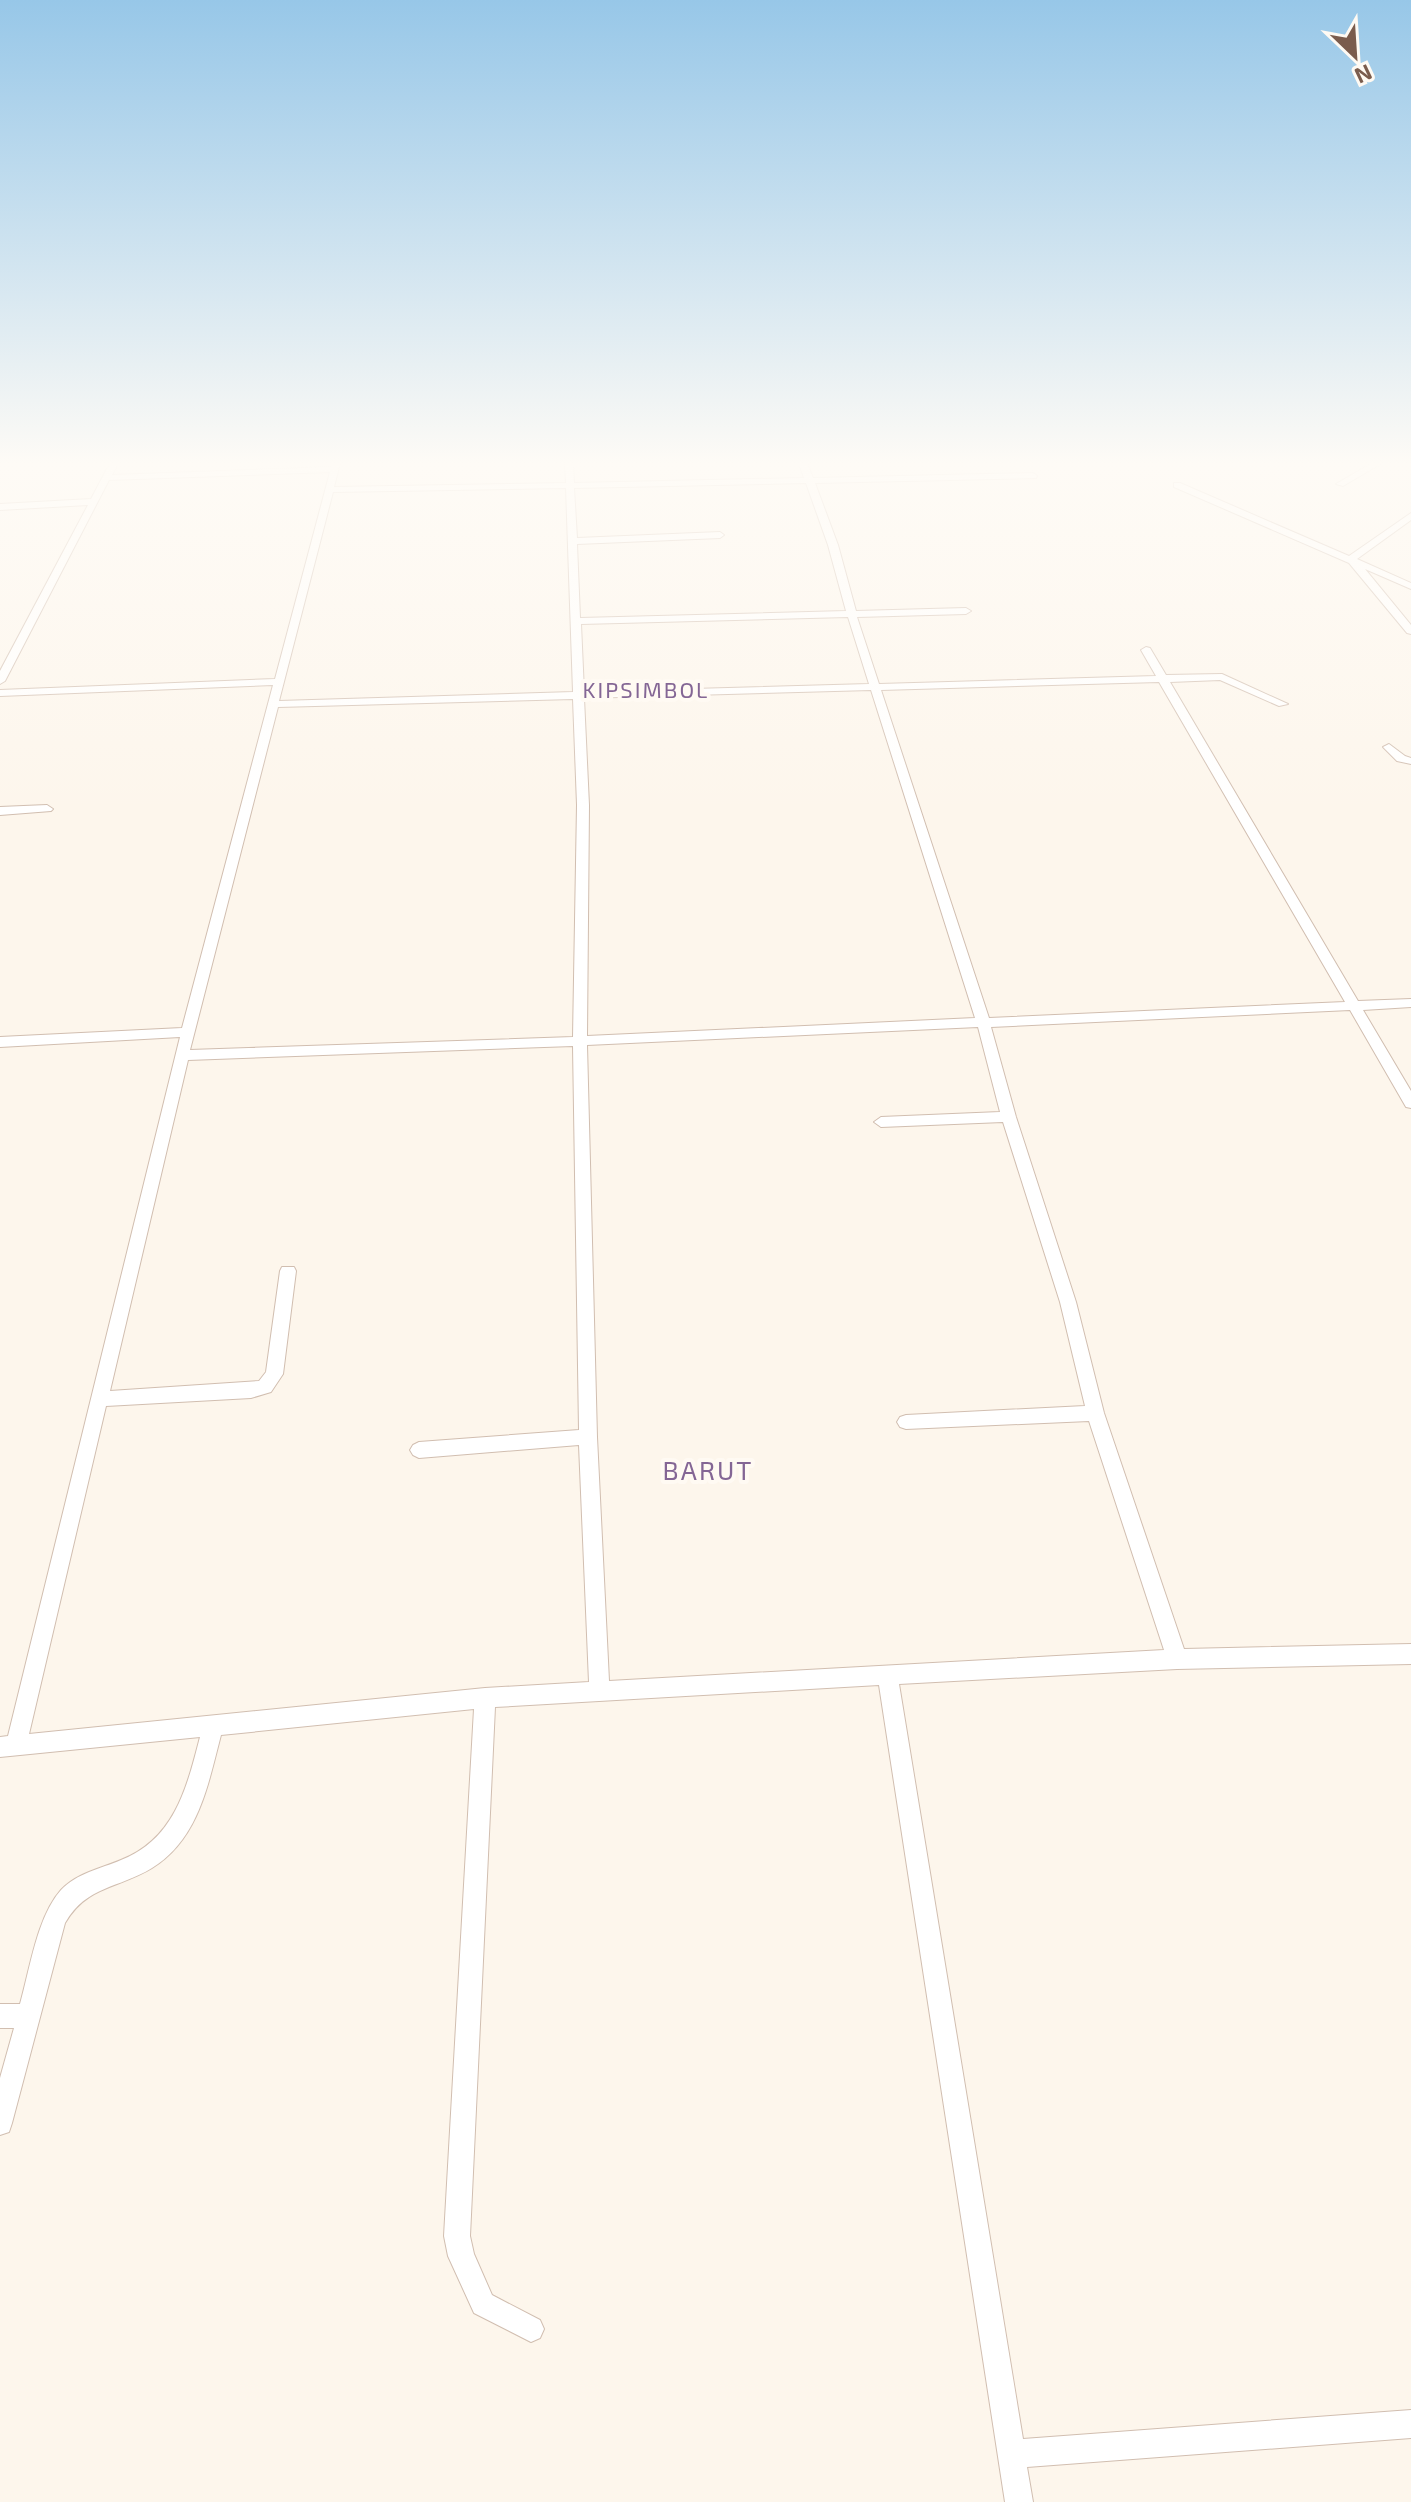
<svg xmlns="http://www.w3.org/2000/svg" width="1411" height="2502" font-family="'Exo 2',sans-serif">
  <style>
    .lines { fill: none; stroke-linecap: round; stroke-linejoin: round }
    .minor-casing { stroke: #d1beb0; stroke-width: 2 }
    .minor { fill: #fff; fill-rule: evenodd }
    .labels { text-anchor: middle; stroke-width: 8; stroke-linejoin: round; paint-order: stroke }
    .far-quarter-label { font-size: 22px; letter-spacing: 2px; fill: #846695; stroke: #fffaf3 }
    .quarter-label { font-size: 26px; letter-spacing: 2px; fill: #846695; stroke: #fffaf3 }
  </style>
  <rect width="100%" height="100%" fill="#fdf6ec"/>
  <g class="lines">
    <defs>
      <path id="minor" d="M110,463H118L112,475L331,467L332,463H340L334,487L566,483L565,463H573L574,483L804,478L799,463H807L813,478L1033,473L1037,476L1036,478L815,483L838,545L856,611L966,608L971,611L966,614L857,617L879,684L1156,676L1141,650L1146,647L1150,648L1166,675L1222,674L1288,704L1279,706L1220,680L1170,682L1358,1001L1411,999V1007L1363,1010L1411,1091V1108L1406,1107L1350,1010L991,1027L1016,1117L1076,1302L1104,1413L1184,1649L1411,1644V1664L1177,1669L899,1684L1023,2439L1411,2410V2438L1027,2467L1033,2502H1005L879,1685L495,1707L470,2236L474,2254L492,2295L540,2320L544,2329L540,2338L531,2342L474,2313L448,2256L444,2236L474,1709L221,1735C208,1784 199,1839 152,1868C118,1889 87,1885 65,1923L12,2123L9,2132L0,2135V2078L14,2028H0V2004H20C30,1969 37,1917 61,1890C77,1873 100,1869 121,1860C175,1839 187,1787 200,1737L0,1757V1737L8,1736L180,1037L0,1047V1037L182,1028L273,685L0,696V690L275,679L330,472L109,480L5,681L0,684V671L88,505L0,510V504L91,499ZM806,483L828,545L846,611L580,618L577,544L720,538L724,535L720,532L577,538L574,488ZM566,488L573,692L279,701L333,492ZM848,617L869,684L584,692L581,624ZM1159,682L1345,1002L989,1018L881,690ZM871,690L975,1018L587,1036L589,805L584,698ZM573,699L577,805L573,1037L190,1050L278,707ZM978,1027L1000,1112L881,1117L874,1122L881,1127L1003,1122L1060,1302L1085,1406L906,1415L900,1417L897,1422L900,1427L906,1429L1089,1421L1164,1650L609,1681L597,1437L587,1045ZM573,1046L579,1430L419,1442L413,1445L410,1450L413,1455L419,1458L579,1445L589,1682L485,1688L29,1734L106,1406L251,1398L271,1392L283,1374L296,1271L294,1267H282L280,1271L266,1372L259,1381L110,1391L188,1060Z
        M1372,463H1382L1343,486L1336,484Z
        M1174,483H1180L1349,556L1411,513V520L1357,559L1411,583V589L1365,569L1411,625V634L1407,633L1349,563L1174,487Z
        M1389,744L1405,756L1411,758V764L1397,761L1383,747Z
        M47,805L53,809L51,811L0,815V807Z"/>
    </defs>
    <use href="#minor" class="minor-casing"/>
    <use href="#minor" class="minor"/>
  </g>
  <linearGradient id="sky" x2="0" y2="1"><stop stop-color="#97c7e8"/><stop offset="0.57" stop-color="#fefbf6"/><stop offset="1" stop-color="#fefbf6" stop-opacity="0"/></linearGradient>
  <rect width="1411" height="813" fill="url(#sky)"/>
  <g class="labels">
    <g class="far-quarter-label">
      <text x="646" y="698">KIPSIMBOL</text>
    </g>
    <g class="quarter-label">
      <text x="708" y="1480">BARUT</text>
    </g>
  </g>
  <g transform="translate(1355 56) rotate(155)" stroke="#fffaf3" stroke-width="6" paint-order="stroke">
  <path d="M0-6L14 30L0 20L-14 30Z" fill="#7a5c4d"/>
  <text y="-12" font-size="22" font-weight="bold" text-anchor="middle" fill="#7a5c4d">N</text>
  </g>
</svg>
